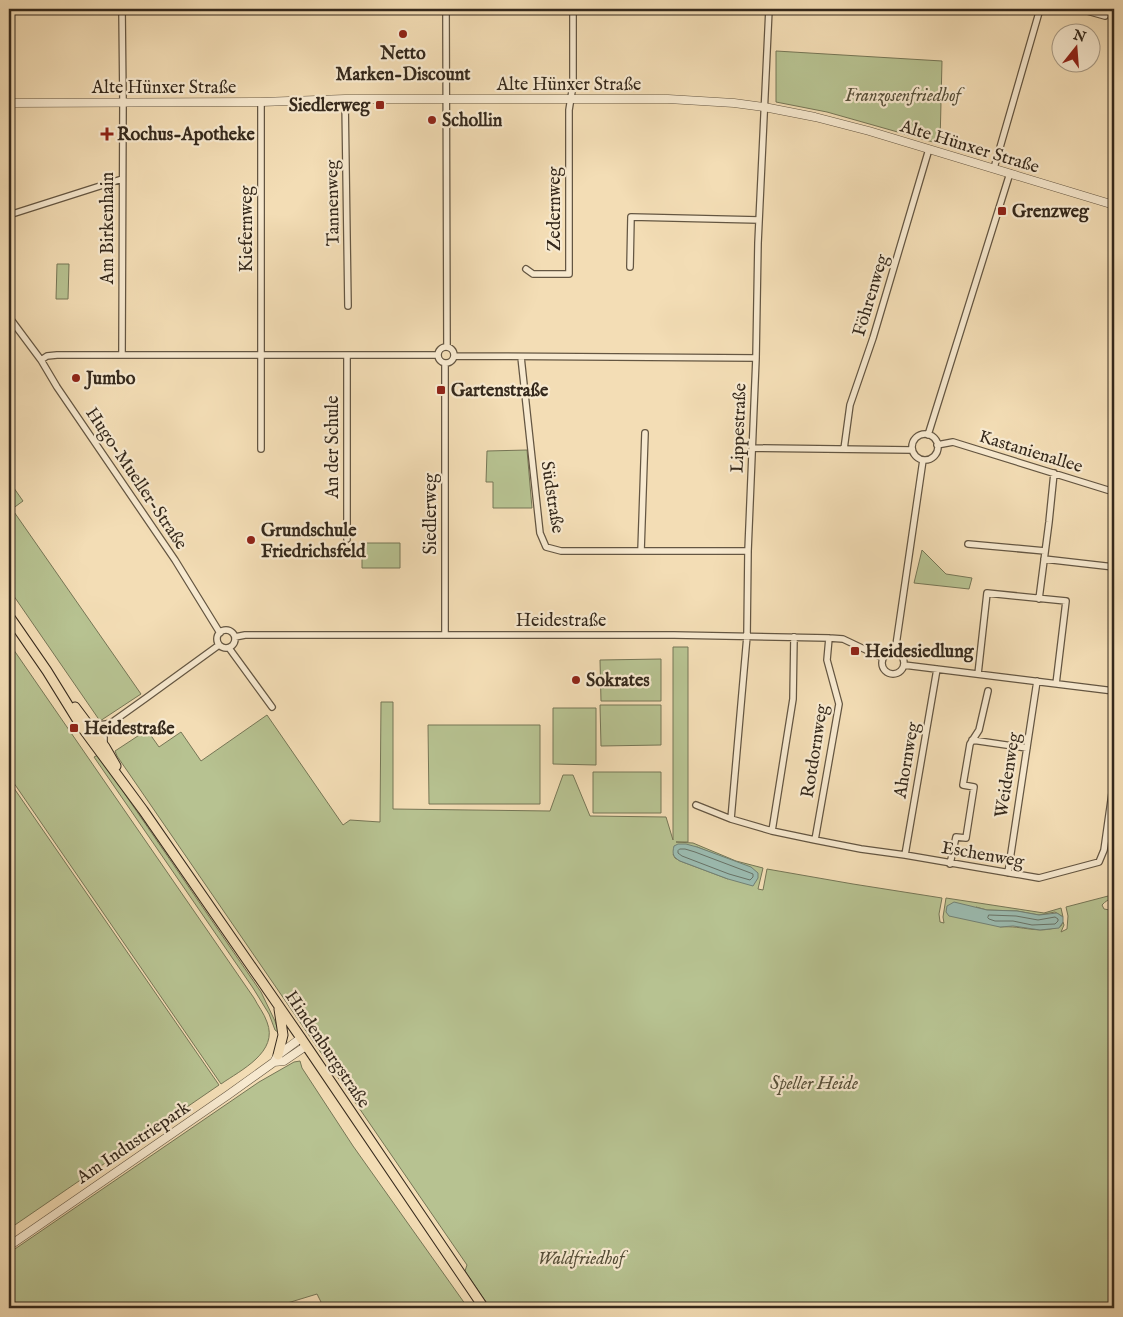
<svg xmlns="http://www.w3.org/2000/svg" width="1123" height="1317" font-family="'IM FELL English',serif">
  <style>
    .green { fill: #b7c291; stroke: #767656; fill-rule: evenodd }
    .water { fill: #9bbbb0; stroke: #728175 }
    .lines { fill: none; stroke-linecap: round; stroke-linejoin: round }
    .shore { stroke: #687266; stroke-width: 1 }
    .minor-casing { stroke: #645642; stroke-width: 8 }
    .tertiary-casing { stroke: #645642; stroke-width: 9 }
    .primary-casing { stroke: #35291c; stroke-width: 11 }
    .minor { stroke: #f7e9cf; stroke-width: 5.5 }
    .tertiary { stroke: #f7e9cf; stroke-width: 8 }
    .primary { stroke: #f3ddb5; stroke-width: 9 }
    .poi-dot { fill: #8f2418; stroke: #f7e9cf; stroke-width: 2 }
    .labels { text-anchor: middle; stroke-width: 4.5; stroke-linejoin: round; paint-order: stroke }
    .poi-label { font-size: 18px; font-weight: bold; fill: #35291c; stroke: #f7e9cf; text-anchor: start }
    .street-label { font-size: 18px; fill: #35291c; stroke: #f7e9cf }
    .park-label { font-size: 18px; font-style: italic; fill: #564f39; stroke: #f7e9cf }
  </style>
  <rect width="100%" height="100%" fill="#f3ddb5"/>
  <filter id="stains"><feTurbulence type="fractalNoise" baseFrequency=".004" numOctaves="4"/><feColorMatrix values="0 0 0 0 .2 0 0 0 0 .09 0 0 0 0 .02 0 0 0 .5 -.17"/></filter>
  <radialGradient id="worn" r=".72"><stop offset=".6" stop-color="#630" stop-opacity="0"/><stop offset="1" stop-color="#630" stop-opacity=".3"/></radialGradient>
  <path class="green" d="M776,51L942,61L940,144L827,112L776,102Z
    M57,264H69L68,299H56Z
    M527,450L532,508H493V482H486L487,451Z
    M9,481L23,501L12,509L141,694L100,721L9,589Z
    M362,543H400V568H362Z
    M922,550L946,574L972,578L969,589L914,583Z
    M9,643L254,998C258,1006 264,1013 267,1022C279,1052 241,1070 221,1084L9,776Z
    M673,647H688V842H676L693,843L736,861L763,868L758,889L763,890L767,869L853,884L942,898L939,914L940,922L944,923L943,917L946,898L1044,913L1061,908L1063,917L1055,912L1039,915L1017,911L987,910L976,907L1000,927C1024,925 1037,935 1061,926L1063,922L1064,925L1061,932L1067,929L1068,916L1066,907L1112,895L1114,889C1114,901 1109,897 1102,905L1104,909L1110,910L1114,909V1308H490L465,1271L467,1265L117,756L115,751L147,730L159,747L181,732L201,761L267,715L343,825L350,820L380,822L381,702H393V809L550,811L563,775H573L590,816L666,817L673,840ZM697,847L727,859L728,879L680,861L675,858L673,854Z
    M661,659V701H601L600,660Z
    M600,705H661V745L601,746Z
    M553,708H596V765L553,764Z
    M428,725H540V804H429Z
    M98,755L261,992L275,1021L279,1033L275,1030L269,1014L253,988L94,757Z
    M593,772H661V813H593Z
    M9,781L219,1085L9,1229Z
    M300,1061L302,1068L353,1146L468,1308H324L317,1294L271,1308H9V1253L259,1082L294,1062Z"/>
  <path class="water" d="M678,844H686L697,847L751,867L758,873V878L753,886L728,879L680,861C673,857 672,854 674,846Z
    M954,902L987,910L1017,911L1039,915L1057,913L1063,917V922L1059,928L1040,930L1013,926L1000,927L949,916L946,912L947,906Z"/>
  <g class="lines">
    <path class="shore" d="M680,849H685L695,852L748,872L753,874V877L750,880L729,874L682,856L678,853V851Z
      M989,915L1016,916L1038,920L1055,917L1058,919V921L1055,924L1032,925L1013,921H995L989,919L988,918Z"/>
    <defs>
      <path id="minor" d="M122,9L123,102L122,354
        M446,9L447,347
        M769,9L758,243L756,358L748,551L747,636L731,819L772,831L815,840L839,704L827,660L829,638
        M1080,9L1105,16
        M345,99L348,306
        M261,102V449
        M994,168L1040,9
        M9,215L122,179
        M630,267L631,217L759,220
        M526,269L533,274H569V110L573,85V9
        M9,317L41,360L57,387L175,560L220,633
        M438 355a8 8 0 1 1 16 0a8 8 0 1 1-16 0Z
        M454,356L756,358
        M521,357L540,533L546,547L561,551H748
        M41,360L47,356L57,355H437
        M912 447a13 13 0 1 1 26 0a13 13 0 1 1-26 0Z
        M928,435L1010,173
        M937,445L953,442L1114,492
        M752,448L912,450
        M844,449L850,405L873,338L929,149
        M347,539V355
        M968,544L1045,551
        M641,551L645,433
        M1044,559L1114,567
        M1039,599L1049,522L1054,473
        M217 639a9 9 0 1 1 18 0a9 9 0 1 1-18 0Z
        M445,635V363
        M235,637L245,635H674L829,638L843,639L883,658
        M229,648L272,707
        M882 663a11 11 0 1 1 22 0a11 11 0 1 1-22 0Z
        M895,652L923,460
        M904,665L1114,691
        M978,674L987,593L1066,601L1056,684
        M89,723C96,726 103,725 111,723
        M972,740L1027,748
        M104,745V730L111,723L146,698L219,645
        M696,805L731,819
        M772,831L793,699L794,637
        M815,840L861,849L905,855L1039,878L1099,862L1104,850L1114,779
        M905,855L937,669
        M950,864L956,837L966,838L974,787L963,785L970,744L979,730L988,691
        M1008,873L1037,681"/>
      <path id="tertiary" d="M9,103L261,102L345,99H668L734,103L764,107L815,117L869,131L1114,205
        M274,1062L284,1061L306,1046
        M9,1246L228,1095L274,1062L278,1055L301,1038"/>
      <path id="primary" d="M9,616L47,671L81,726L143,810L301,1038L484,1308
        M75,707L105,747L116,766
        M278,1055L283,1035L279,1009"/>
    </defs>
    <use href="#minor" class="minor-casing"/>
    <use href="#tertiary" class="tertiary-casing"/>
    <use href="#primary" class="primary-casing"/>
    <use href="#minor" class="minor"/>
    <use href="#tertiary" class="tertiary"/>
    <use href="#primary" class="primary"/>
  </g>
  <g class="poi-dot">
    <circle cx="403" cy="34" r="5"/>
    <rect x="375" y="100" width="10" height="10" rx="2.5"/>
    <circle cx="432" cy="120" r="5"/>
    <path d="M104.5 126.5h5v5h5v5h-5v5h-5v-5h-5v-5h5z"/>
    <rect x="997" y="206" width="10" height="10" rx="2.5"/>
    <circle cx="76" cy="378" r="5"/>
    <rect x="436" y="385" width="10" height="10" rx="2.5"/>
    <circle cx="251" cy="540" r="5"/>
    <rect x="850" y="646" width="10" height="10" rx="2.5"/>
    <circle cx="576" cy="680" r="5"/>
    <rect x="69" y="723" width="10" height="10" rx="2.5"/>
  </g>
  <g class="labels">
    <g class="poi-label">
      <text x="403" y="59" text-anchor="middle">Netto<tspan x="403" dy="21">Marken-Discount</tspan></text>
      <text x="370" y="111" text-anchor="end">Siedlerweg</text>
      <text x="442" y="126">Schollin</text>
      <text x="117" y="140">Rochus-Apotheke</text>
      <text x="1012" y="217">Grenzweg</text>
      <text x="86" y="384">Jumbo</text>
      <text x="451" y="396">Gartenstraße</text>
      <text x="261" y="536">Grundschule<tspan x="261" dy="21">Friedrichsfeld</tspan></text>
      <text x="865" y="657">Heidesiedlung</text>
      <text x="586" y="686">Sokrates</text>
      <text x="84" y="734">Heidestraße</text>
    </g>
    <g class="street-label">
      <text x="569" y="90">Alte Hünxer Straße</text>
      <text x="164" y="93">Alte Hünxer Straße</text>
      <text transform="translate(970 146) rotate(17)" y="6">Alte Hünxer Straße</text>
      <text transform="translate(332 203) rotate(-91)" y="6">Tannenweg</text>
      <text transform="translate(554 209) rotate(-90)" y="6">Zedernweg</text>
      <text transform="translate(107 228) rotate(-90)" y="6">Am Birkenhain</text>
      <text transform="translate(246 229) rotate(-90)" y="6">Kiefernweg</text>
      <text transform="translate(870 295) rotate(-73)" y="6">Föhrenweg</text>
      <text transform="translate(738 428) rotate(-88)" y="6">Lippestraße</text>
      <text transform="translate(332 447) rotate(-90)" y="6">An der Schule</text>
      <text transform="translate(1031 451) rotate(17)" y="6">Kastanienallee</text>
      <text transform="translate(137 478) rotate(56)" y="6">Hugo-Mueller-Straße</text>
      <text transform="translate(553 497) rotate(81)" y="6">Südstraße</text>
      <text transform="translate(430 514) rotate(-90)" y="6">Siedlerweg</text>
      <text x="561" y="626">Heidestraße</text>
      <text transform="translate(814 751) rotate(-81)" y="6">Rotdornweg</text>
      <text transform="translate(906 760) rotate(-80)" y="6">Ahornweg</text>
      <text transform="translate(1007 775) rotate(-81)" y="6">Weidenweg</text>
      <text transform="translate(983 854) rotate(10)" y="6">Eschenweg</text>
      <text transform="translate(328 1049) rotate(56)" y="6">Hindenburgstraße</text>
      <text transform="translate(133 1142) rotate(-34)" y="6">Am Industriepark</text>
    </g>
    <g class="park-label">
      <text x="903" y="101">Franzosenfriedhof</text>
      <text x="814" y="1089">Speller Heide</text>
      <text x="581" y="1264">Waldfriedhof</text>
    </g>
  </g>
  <rect width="1123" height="1317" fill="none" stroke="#f3ddb5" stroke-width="30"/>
  <rect x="10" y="10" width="1103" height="1297" fill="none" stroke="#35291c" stroke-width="2.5"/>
  <rect x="15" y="15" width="1093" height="1287" fill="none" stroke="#35291c"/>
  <g transform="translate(1076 48) rotate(17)"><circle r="24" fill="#f7e9cf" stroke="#a99c87"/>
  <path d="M0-4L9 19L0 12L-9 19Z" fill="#8f2418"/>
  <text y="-8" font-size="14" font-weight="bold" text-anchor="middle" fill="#35291c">N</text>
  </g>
  <rect width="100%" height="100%" filter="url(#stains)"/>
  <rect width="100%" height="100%" fill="url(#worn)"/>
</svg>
